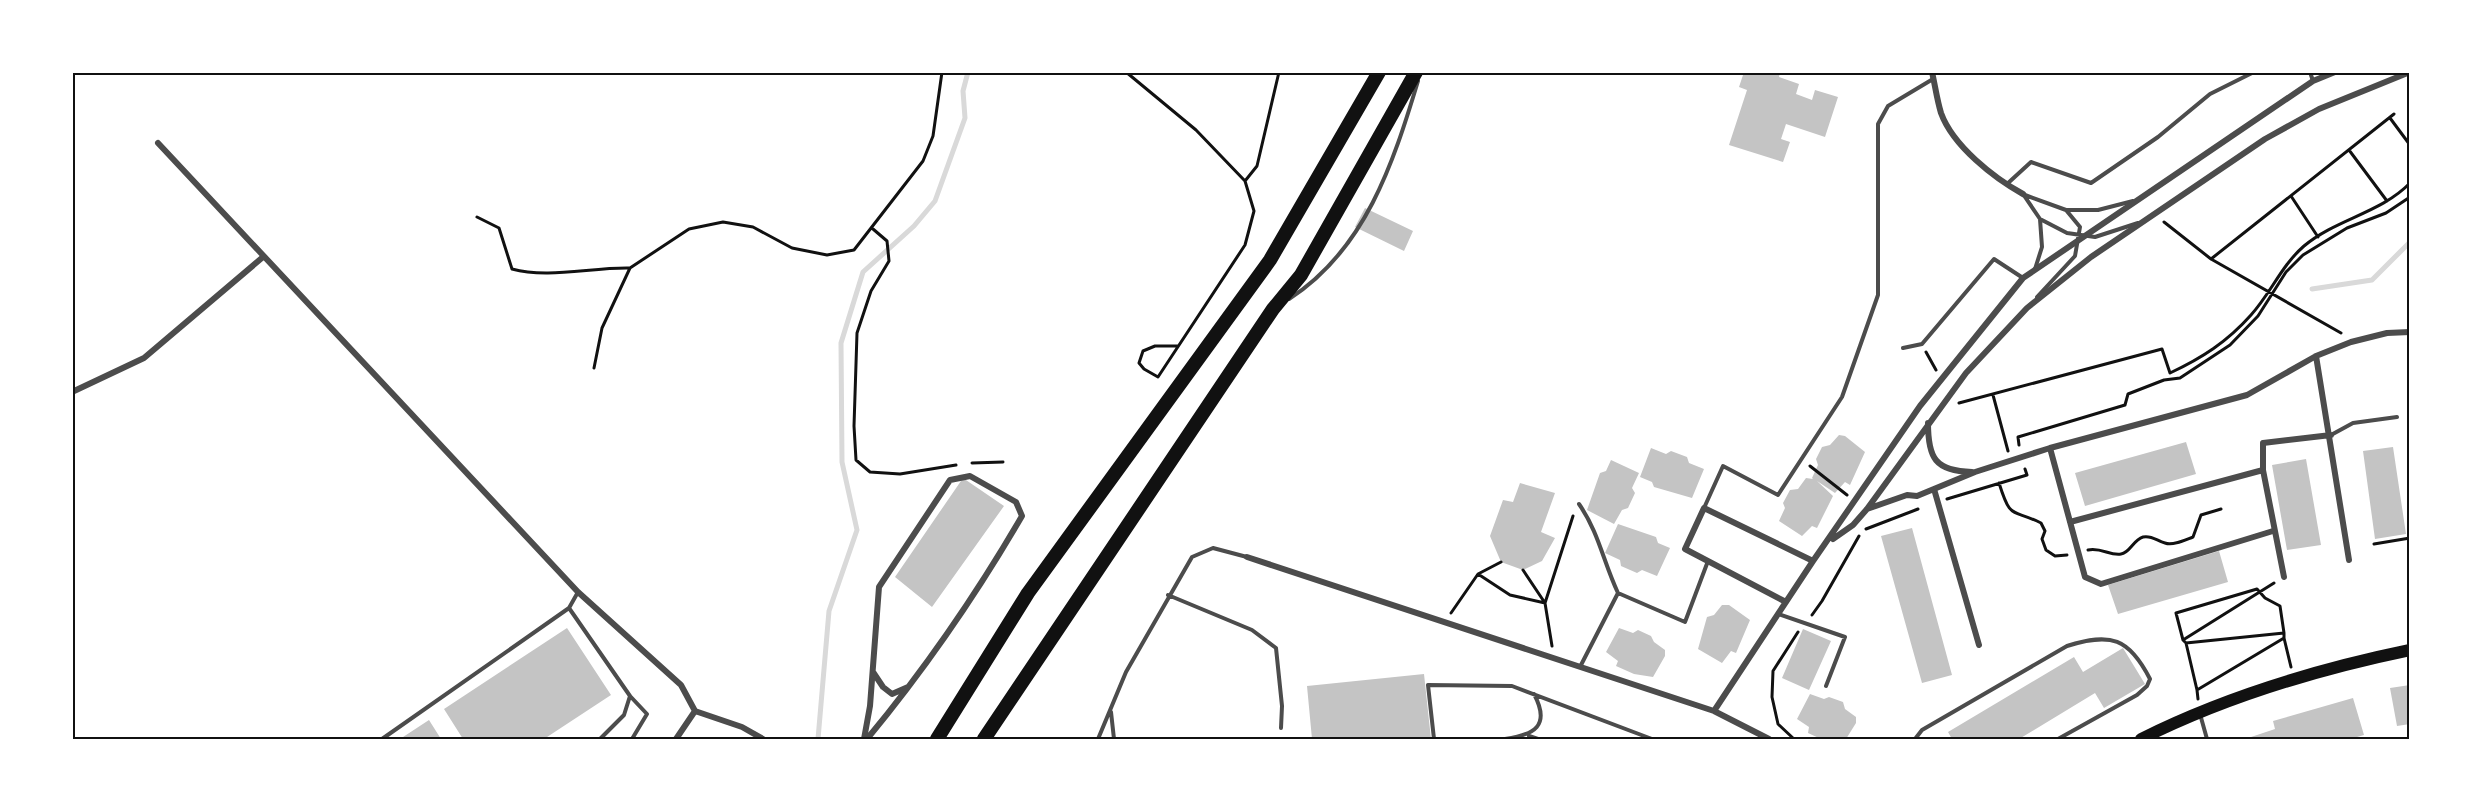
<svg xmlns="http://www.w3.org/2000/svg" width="2482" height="811" font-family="'Libre Baskerville',serif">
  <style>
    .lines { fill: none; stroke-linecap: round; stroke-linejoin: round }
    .stream { stroke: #d9d9d9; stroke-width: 5 }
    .building { fill: #c4c4c4 }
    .path { stroke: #111; stroke-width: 3 }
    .service { stroke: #4c4c4c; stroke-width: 4 }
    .minor { stroke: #4c4c4c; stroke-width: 6 }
    .secondary { stroke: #111; stroke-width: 12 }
    .trunk { stroke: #111; stroke-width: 14 }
    .neatline { fill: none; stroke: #111; stroke-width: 2 }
  </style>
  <rect width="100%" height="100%" fill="#fff"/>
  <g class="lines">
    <path class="stream" d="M2312,289L2372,280L2410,242
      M818,739L829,611L857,530L842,462L841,343L863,272L914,226L935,201L965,118L963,91L968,72"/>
  </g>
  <path class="building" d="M1744,72H1780L1779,77L1799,84L1796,94L1812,100L1815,90L1838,97L1825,137L1786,124L1781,139L1790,142L1783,162L1729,145L1747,90L1739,87Z
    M1365,208L1413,231L1404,251L1355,227Z
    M1839,435L1845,436L1865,452L1850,485L1845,482L1835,493L1817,481L1833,496L1817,528L1812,526L1802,536L1779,521L1785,508L1783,503L1790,490L1798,489L1806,478L1813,479L1812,478L1818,465L1816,459L1822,447L1830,445Z
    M2186,442L2196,474L2085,506L2075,473Z
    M2393,447L2406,534L2375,539L2363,451Z
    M1651,448L1666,454L1671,451L1687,457L1689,463L1704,469L1692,498L1654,487L1652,482L1640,477Z
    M2306,459L2321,545L2287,550L2272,465Z
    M1611,460L1639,473L1632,488L1635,493L1628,508L1622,510L1614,524L1587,510L1600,473L1606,471Z
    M963,478L1004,506L932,607L895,577Z
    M1520,483L1555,493L1541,532L1555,538L1542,561L1523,570L1501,562L1490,536L1503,500L1513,502Z
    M1618,524L1656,537L1658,543L1670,548L1657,576L1642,570L1637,573L1621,566L1620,560L1605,553Z
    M1912,528L1952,675L1922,683L1881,536Z
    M2219,551L2228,582L2118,614L2108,585Z
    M1722,605H1729L1750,620L1736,653L1731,651L1722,663L1698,649L1707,617L1714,615Z
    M567,628L611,695L544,739H463L444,709Z
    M1619,628L1633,633L1638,630L1651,636L1654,642L1665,650V656L1653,677L1634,674L1616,666L1618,661L1606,652Z
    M1803,629L1831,641L1809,690L1782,678Z
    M2123,648L2145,684L2104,708L2095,693L2019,739H1952L1948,732L2074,657L2083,672Z
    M1424,674L1431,739H1312L1307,686Z
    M2410,685V724L2397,726L2390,688Z
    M1810,694L1824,699L1829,697L1843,702L1845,709L1856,717V723L1846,739H1821L1808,733L1809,727L1797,719Z
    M2353,698L2364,735L2350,739H2245L2275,729L2273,721Z
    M429,720L441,739H400Z"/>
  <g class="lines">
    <path class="path" d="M1126,72L1196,130L1245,181L1254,211L1245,245L1158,377L1144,369L1139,363L1143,351L1155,346H1178
      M1851,72H1859
      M2390,118L2410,145
      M2349,150L2387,201
      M1245,181L1257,166L1279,72
      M2291,196L2318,237
      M477,217L499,228L512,269C548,279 592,267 630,268L602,328L594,368
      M2164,222L2211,259L2341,333
      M873,229L887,241L889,261L871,291L857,333L854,426L856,460L870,472L900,474L956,465
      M2211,259L2394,114
      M630,268L689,229L723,222L753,227L792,248L827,255L854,250L923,161L933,136L942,72
      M1926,352L1936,370
      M1993,395L2008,451
      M1959,403L2162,349L2170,373C2202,358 2227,342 2251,315C2271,293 2281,266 2304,246C2336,219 2381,213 2410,183
      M2019,445L2018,437L2125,405L2128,394L2164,380L2180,378L2230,345L2258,316L2286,272L2303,255L2347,228L2386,213L2410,197
      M972,463L1003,462
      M1810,466L1847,495
      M1999,483C2011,521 2011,508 2041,523L2045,531L2042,539L2046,550L2055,556L2067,555
      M1947,499L2027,475L2025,469
      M1866,529L1918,509
      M2374,544L2410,538
      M2088,550C2101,547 2110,556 2121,554C2130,553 2133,540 2143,537C2152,535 2157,541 2165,543C2173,546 2185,540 2193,537L2201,515L2221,509
      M1523,570L1545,603L1552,646
      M1478,574L1510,595L1545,603L1573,516
      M1451,613L1478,574L1501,562
      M1812,615L1822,601L1859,536
      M2284,638L2291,667
      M2183,640L2176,613L2257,589L2265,598L2280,606L2284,633
      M2186,643L2197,690
      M2198,699L2197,690L2284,638V633L2186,643L2183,640L2274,583
      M1794,739L1778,724L1772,697L1773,671L1798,632"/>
    <path class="service" d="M2310,72L2313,81
      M2007,184L2031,162L2091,183L2158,137L2210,94L2254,72
      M2023,194L2040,219L2067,233L2095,237L2138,223
      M2025,195L2066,210H2098L2133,201
      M2035,269L2042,247L2040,219
      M2037,297L2075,256L2080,227L2066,210
      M1289,299C1365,250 1393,164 1418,81
      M1903,348L1922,344L1994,259L2023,278
      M2331,435L2353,423L2397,417
      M1579,504C1599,533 1603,561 1618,593
      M1704,508L1723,466L1778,495L1842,397L1878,295V124L1888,106L1933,79
      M1168,595L1252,630L1276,648L1282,706L1281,728
      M569,608L578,592
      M1778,614L1845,637L1826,686
      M1581,665L1618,593L1685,622L1708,561
      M630,696L647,714L632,739
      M1111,712L1114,739
      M2200,714L2207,739
      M1529,736L1538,739
      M382,739L569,608L630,696L624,715L600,739
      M1098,739L1126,672L1192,557L1213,548L1247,557
      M1434,739L1428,685L1512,686L1652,739
      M1505,739C1534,735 1551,726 1534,694
      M1915,739L1922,730L2067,646C2111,632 2129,638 2150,679L2147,686L2137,695L2058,739"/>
    <path class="minor" d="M1932,72C1935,85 1937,100 1941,113C1953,146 1994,178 2023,194
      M158,143L578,592L681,685L695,711
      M2316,356L2349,560
      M72,392L144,358L263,257
      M1928,423C1928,458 1935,471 1972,472
      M2050,448L2085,577L2101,584L2273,531
      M1934,489L1979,645
      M1867,509L1907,495L1917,496L1975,472L2050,448L2247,395L2316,356L2351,342L2387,333L2410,332
      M2070,522L2263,470
      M1833,539L1853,525L1867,509L1966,373L2027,308L2091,257L2265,139L2319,109L2410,72
      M1247,557L1714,711L1769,739
      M2284,577L2263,470V443L2331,435
      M1786,602L1685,549L1704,508L1813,561
      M873,672L883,687L892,694L908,687
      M695,711L742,727L763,739
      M1714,711L1813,561L1920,406L2023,278L2313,81L2335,72
      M676,739L695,711
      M864,739L870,706L879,587L950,480L970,476L1016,502L1022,516C976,595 925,669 867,739"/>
    <path class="secondary" d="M2141,739C2225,697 2318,669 2410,650"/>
    <path class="trunk" d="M937,739L1028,593L1270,260L1379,72
      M984,739L1273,309L1301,275L1416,72"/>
  </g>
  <rect width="2482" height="811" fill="none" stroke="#ffffff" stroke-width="147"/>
  <rect x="74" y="74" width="2334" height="664" class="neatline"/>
</svg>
